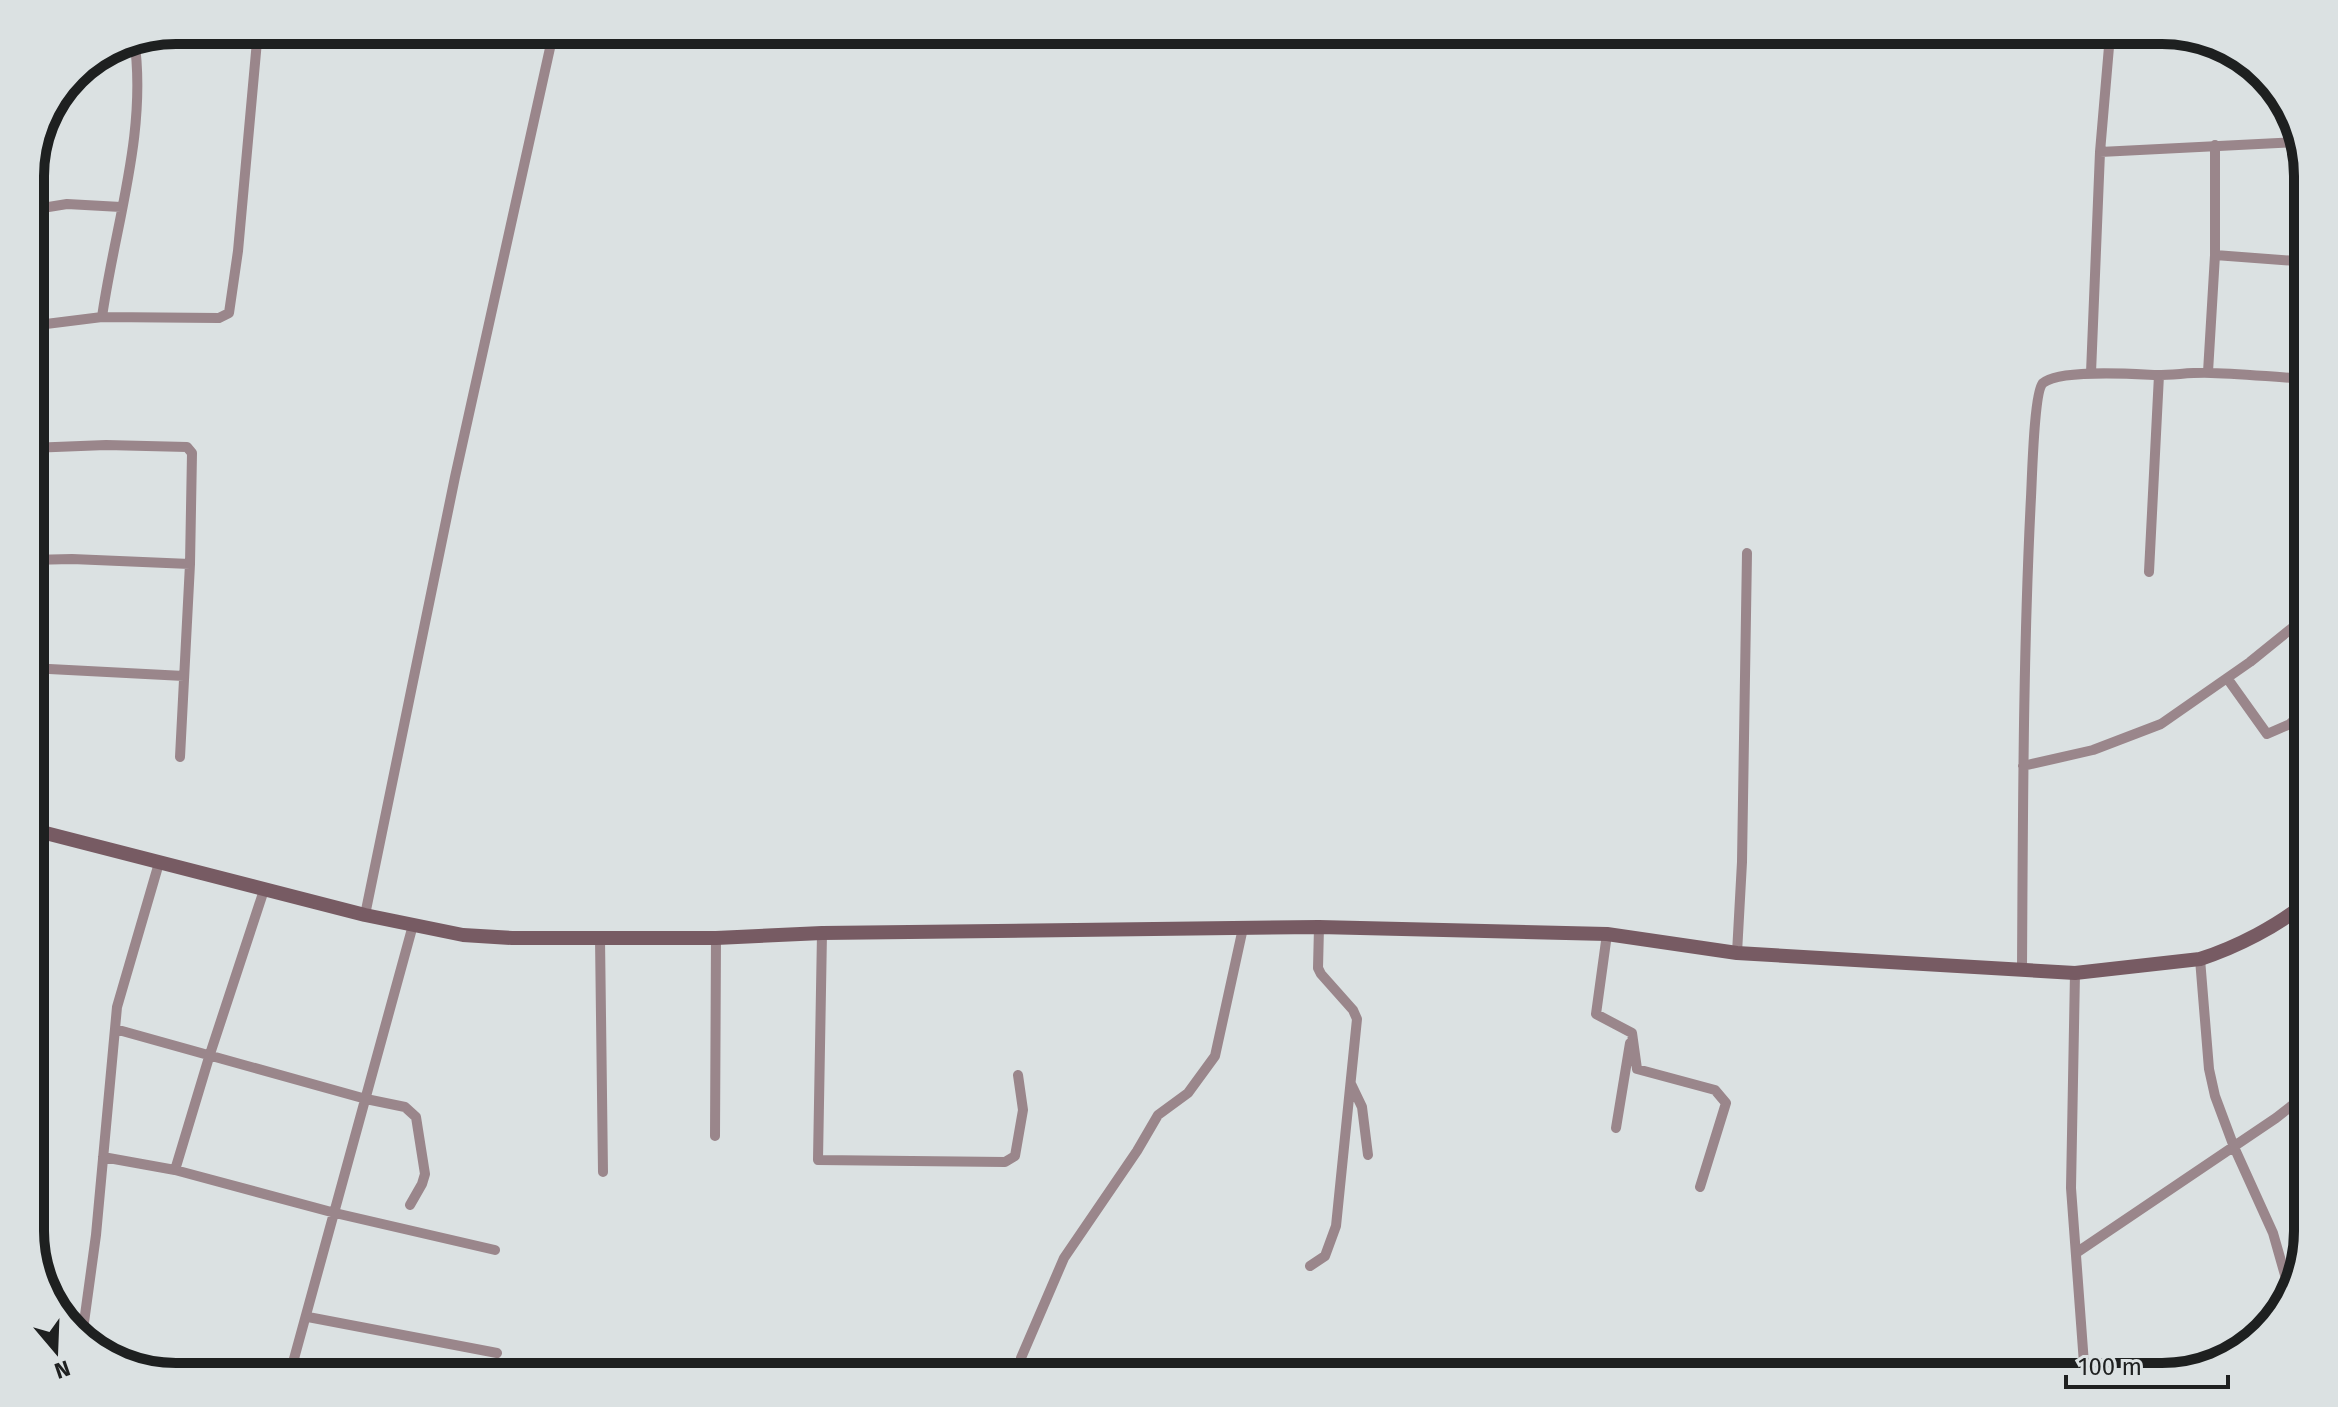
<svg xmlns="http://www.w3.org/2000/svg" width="2338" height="1407" font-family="'Fira Sans',sans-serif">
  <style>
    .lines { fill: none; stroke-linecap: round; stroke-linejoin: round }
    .minor { stroke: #9a868b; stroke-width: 10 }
    .secondary { stroke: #775b63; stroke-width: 14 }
    .rim { fill: none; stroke: #1e2020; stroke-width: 10 }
  </style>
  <rect width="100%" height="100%" fill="#dbe1e2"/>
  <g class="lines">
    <path class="minor" d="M2100,152L2300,142
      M30,210L67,204L121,207
      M2215,255L2308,262
      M102,317C115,225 148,131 134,38
      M30,326L102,317L219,318L229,313L238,251L258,30
      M2208,372L2215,255V145
      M2091,373L2100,152L2110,35L2162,30
      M30,448L106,445L187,447L192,453L190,564L180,757
      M30,560L72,559L190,564
      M2149,572L2159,375
      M30,668L184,676
      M2227,678L2267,734L2290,724L2308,707
      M2023,766L2093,750L2161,724L2250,662L2308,615
      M365,915L455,477L554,30
      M822,933L818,1160L1005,1162L1015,1156L1023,1110L1018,1075
      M1607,934L1596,1014L1632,1033L1637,1069L1715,1090L1726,1103L1700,1187
      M600,938L603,1172
      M1737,953L1742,862L1747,553
      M2200,959L2209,1069L2215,1096L2234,1147L2273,1233L2291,1296
      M2022,969C2023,812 2023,654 2031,497C2032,480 2034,391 2043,383C2060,369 2133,374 2157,375C2175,375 2193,372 2211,373C2243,374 2276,377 2308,379
      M2075,973L2071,1188L2085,1377
      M115,1029L366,1099L405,1107L416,1117L425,1174L422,1184L410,1205
      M1351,1084L1362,1107L1368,1155
      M1616,1128L1630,1043
      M715,1136L716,938
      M103,1157L175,1170L335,1213L495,1250
      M175,1170L210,1054L264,890
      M2076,1253L2276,1118L2308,1093
      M1310,1266L1325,1256L1336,1226L1357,1019L1353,1010L1321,974L1318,968L1319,927
      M308,1317L497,1353
      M82,1337L96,1235L117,1007L159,863
      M1021,1358L1064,1258L1137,1151L1158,1115L1188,1093L1215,1056L1243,928
      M2085,1374L2189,1364L2236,1357
      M289,1377L413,925"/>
    <path class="secondary" d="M30,829L365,915L463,935L512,938H716L822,933L1319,927L1607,934L1737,953L2075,973L2200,959C2237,947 2278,926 2308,901"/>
  </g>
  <path d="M0 0H2338V1407H0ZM176 44H2162A132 132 0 0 1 2294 176V1231A132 132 0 0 1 2162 1363H176A132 132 0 0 1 44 1231V176A132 132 0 0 1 176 44Z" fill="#dbe1e2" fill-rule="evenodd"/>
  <path class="rim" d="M176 44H2162A132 132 0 0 1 2294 176V1231A132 132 0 0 1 2162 1363H176A132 132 0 0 1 44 1231V176A132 132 0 0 1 176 44Z"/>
  <g transform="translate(56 1351) rotate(161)" stroke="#dbe1e2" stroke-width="6" paint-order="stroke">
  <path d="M0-6L14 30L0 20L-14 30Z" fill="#1e2020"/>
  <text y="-12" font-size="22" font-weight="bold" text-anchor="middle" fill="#1e2020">N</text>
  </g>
  <path d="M2066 1375v12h162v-12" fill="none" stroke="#1e2020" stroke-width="4"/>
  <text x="2078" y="1375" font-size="24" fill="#1e2020" stroke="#dbe1e2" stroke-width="6" paint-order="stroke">100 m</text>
</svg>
